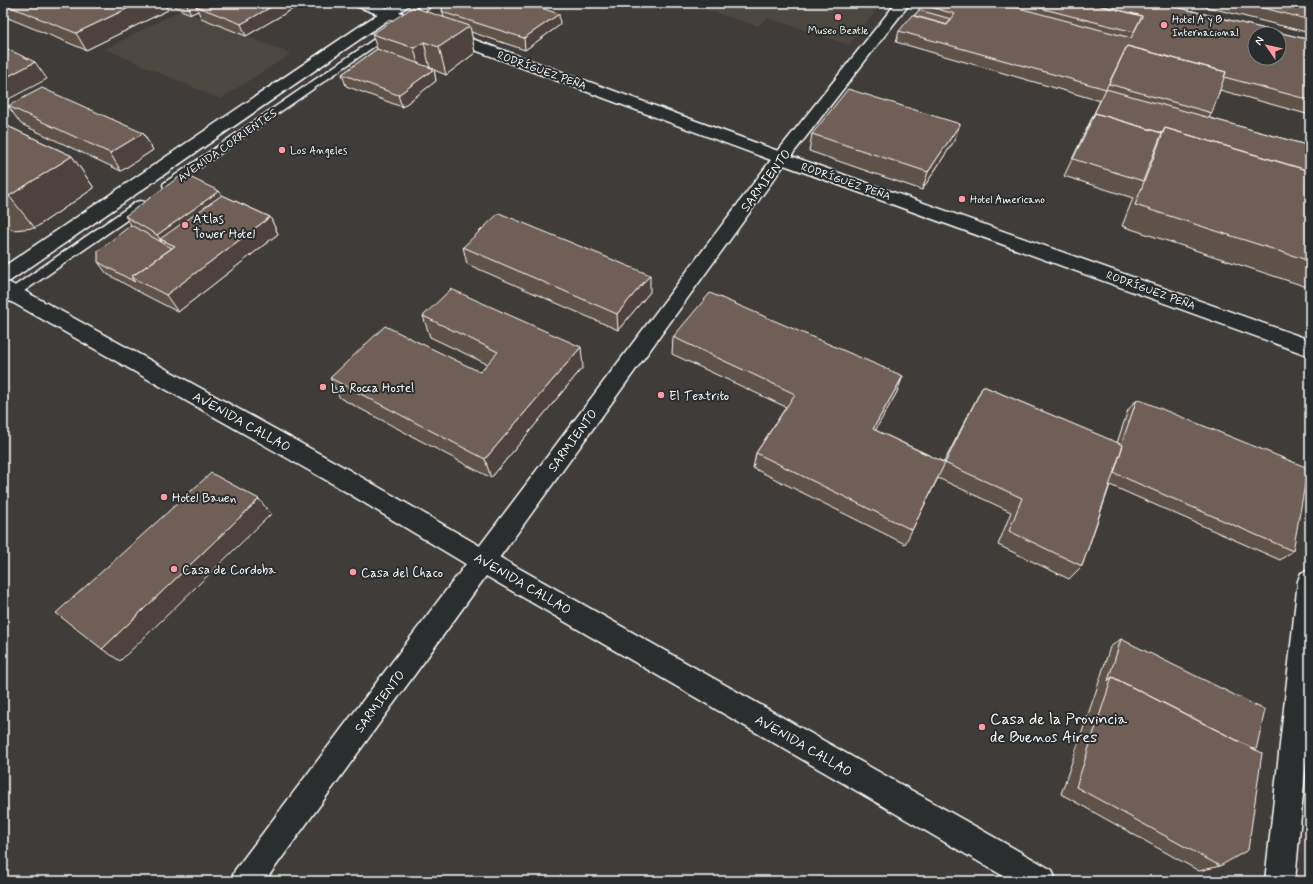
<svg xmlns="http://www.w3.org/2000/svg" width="1313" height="884" font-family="Mynerve,sans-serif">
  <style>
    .built { fill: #4d4642 }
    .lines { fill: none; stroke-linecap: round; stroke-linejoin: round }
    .service-casing { stroke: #fff; stroke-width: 3 }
    .minor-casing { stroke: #fff; stroke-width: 3 }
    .tertiary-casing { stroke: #fff; stroke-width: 3 }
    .secondary-casing { stroke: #fff; stroke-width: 3 }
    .service { fill: #2a2d2e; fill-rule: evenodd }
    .minor { fill: #2a2d2e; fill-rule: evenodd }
    .tertiary { fill: #2a2d2e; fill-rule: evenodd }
    .secondary { fill: #2a2d2e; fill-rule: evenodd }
    .wall { fill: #5f524a; stroke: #fff }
    .shaded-wall { fill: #4e423c; stroke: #fff }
    .building { fill: #6f5f56; stroke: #fff; fill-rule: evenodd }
    .poi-dot { fill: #ff9aa2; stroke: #2a2d2e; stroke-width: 1.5 }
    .labels { text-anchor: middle; stroke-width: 4; stroke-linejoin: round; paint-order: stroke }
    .far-poi-label { font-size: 11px; fill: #fff; stroke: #2a2d2e; text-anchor: start }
    .far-street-label { font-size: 11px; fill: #fff; stroke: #2a2d2e }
    .street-label { font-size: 13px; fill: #fff; stroke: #2a2d2e }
    .poi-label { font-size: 13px; fill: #fff; stroke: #2a2d2e; text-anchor: start }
    .near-poi-label { font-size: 16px; fill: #fff; stroke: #2a2d2e; text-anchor: start }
  </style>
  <rect width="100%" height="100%" fill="#3f3c3a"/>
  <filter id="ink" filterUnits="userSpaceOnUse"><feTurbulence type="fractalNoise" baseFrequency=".025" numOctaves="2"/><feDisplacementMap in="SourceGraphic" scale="8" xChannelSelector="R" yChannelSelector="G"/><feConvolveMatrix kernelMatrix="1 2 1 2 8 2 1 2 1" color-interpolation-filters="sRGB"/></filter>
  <g filter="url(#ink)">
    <path class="built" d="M684,3H882L849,45L768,18L758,26Z
      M181,10L291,54L220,99L105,49Z"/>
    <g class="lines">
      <defs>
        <path id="service" d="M425,3H435L410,22H404L403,20L404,18Z
          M389,29L393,32L392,34L172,187H164L163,185L164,183Z
          M140,201L144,202L146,205L144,208L7,303L3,304V294L136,202Z"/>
        <path id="minor" d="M354,3H374L778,151L896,3H910L791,156L1310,340V356L784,165L265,881H231L235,870L771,160L356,6Z
          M1310,570V718L1295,881H1265L1298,581L1301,573Z"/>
        <path id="tertiary" d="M394,3H410L408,6L10,281L3,283V267Z"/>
        <path id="secondary" d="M3,281L10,283L349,470L492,553L1052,870L1056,881H1012L474,569L333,484L3,297Z"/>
      </defs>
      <use href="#service" class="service-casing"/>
      <use href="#minor" class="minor-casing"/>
      <use href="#tertiary" class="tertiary-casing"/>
      <use href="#secondary" class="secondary-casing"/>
      <use href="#service" class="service"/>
      <use href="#minor" class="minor"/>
      <use href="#tertiary" class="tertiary"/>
      <use href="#secondary" class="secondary"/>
    </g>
    <path class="wall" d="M3,3L168,10L86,50L3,16Z
      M173,3H303L246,36L201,18L198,11L191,14L181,10L174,5Z
      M921,3H1160L1310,40V115L1220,90L1212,113L1209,118L1310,146V288L1122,226L1133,198L1064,176L1100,101L896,42L899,31L914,16L919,10L920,4Z
      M1191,3H1310V33Z
      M442,10L560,25L525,50L471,32L475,53L446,75L434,70L436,81L402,107L346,86L342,74L377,49L372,34L444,17Z
      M8,106L143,133L153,150L121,171L21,124Z
      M3,124L72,156L94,188L35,228L13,230L3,225Z
      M812,134L954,141L922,190L809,151Z
      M219,191L222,195L270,217L278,234L178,312L143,294L107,274L98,262L131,225L125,216Z
      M463,247L650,292L618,330L467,264Z
      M423,316L583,367L491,478L340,398L330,378L480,372L487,364L430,337Z
      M673,337L897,392L875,430L944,462L983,386L1117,443L1128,410L1137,399L1293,551L1280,560L1110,485L1082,566L1069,579L998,545L1011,512L938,478L905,544L753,468L756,453L786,407L672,354Z
      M1121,639L1220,866L1199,871L1061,794L1097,688L1110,647Z"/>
    <path class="shaded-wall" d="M139,3H164L168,10L86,50L76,33Z
      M186,3H212L196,6L198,11L191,14Z
      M278,3H303L246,36L241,24Z
      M559,14L560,25L525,50L524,38Z
      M470,26L475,53L446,75L439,47Z
      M424,42L430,69L421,76L414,48Z
      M35,62L47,79L3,102V79Z
      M434,69L436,81L402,107L398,95Z
      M960,124L954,141L922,190L928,172Z
      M143,133L153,150L121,171L110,153Z
      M72,156L94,188L35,228L9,196Z
      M219,191L231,212L175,246L160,239L171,256L157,235Z
      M270,217L278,234L178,312L166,295Z
      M650,275V292L618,330L617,314Z
      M581,347L583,367L491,478L485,459Z
      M903,376L897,392L867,445L873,429Z
      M259,499L271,514L120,661L102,649Z"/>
    <path class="building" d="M3,3H139L76,33L3,4Z
      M202,3H278L241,24L196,6Z
      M448,3H527L559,14L524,38L445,13L442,10L443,6Z
      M921,3H1000L1131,38L1142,16L1091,3H1160L1310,40V100L1224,77L1226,72L1127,46L1106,89L1310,146V171L1165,128L1162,133L1095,113L1092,118L1106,89L899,31L912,15L947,25L955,14L920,4ZM1255,34H1279V58H1255Z
      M1020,3H1091L1142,16L1134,32Z
      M1244,3H1310V20Z
      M413,7L470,26L439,47L424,42L414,48L372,34Z
      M919,10L951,19L947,25L914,16Z
      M1127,46L1226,72L1212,113L1109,84Z
      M3,47L35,62L3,79Z
      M377,49L434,69L398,95L342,74Z
      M42,88L143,133L110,153L8,106Z
      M848,89L960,124L928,172L812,134Z
      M1095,113L1162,133L1143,181L1073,159Z
      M3,124L72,156L9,196H3Z
      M1165,128L1310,171V261L1135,205Z
      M183,174L219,191L157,235L125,216Z
      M222,195L270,217L166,295L131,277L175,246L160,239Z
      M499,213L650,275L617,314L463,247Z
      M131,225L172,248L131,277L135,282L98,262V251Z
      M451,289L581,347L485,459L330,378L385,326L480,372L498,352L423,316Z
      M710,293L903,376L873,429L945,463L912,530L756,453L795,394L673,337Z
      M983,386L1123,445L1082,566L1009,531L1022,498L945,463Z
      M1137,399L1308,468L1293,551L1114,473L1123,445H1121Z
      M211,473L259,499L102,649L56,613Z
      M1121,639L1265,710L1256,750L1112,677L1108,681Z
      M1112,677L1262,753L1248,850L1220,866L1076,787Z"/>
  </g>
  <g class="poi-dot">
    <circle cx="838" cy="17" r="4"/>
    <circle cx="1164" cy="25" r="4"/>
    <circle cx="282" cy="150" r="4"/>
    <circle cx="962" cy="199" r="4"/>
    <circle cx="185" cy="225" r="4"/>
    <circle cx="323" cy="387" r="4"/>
    <circle cx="661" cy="395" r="4"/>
    <circle cx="164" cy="497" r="4"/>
    <circle cx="174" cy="569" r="4"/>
    <circle cx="353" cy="572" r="4"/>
    <circle cx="982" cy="727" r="4"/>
  </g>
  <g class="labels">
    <g class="far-poi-label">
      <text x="1172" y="23">Hotel A y B<tspan x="1172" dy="13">Internacional</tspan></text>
      <text x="838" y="34" text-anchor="middle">Museo Beatle</text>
      <text x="290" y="154">Los Angeles</text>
      <text x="970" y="203">Hotel Americano</text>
    </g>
    <g class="far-street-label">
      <text transform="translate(542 70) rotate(20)" y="4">RODRÍGUEZ PEÑA</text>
      <text transform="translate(227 145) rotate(-35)" y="4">AVENIDA CORRIENTES</text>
      <text transform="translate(846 181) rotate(19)" y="4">RODRÍGUEZ PEÑA</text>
      <text transform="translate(1151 290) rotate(20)" y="4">RODRÍGUEZ PEÑA</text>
    </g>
    <g class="street-label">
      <text transform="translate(765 180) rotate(-53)" y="5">SARMIENTO</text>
      <text transform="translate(242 421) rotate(29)" y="5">AVENIDA CALLAO</text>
      <text transform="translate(572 440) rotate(-54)" y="5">SARMIENTO</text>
      <text transform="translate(523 583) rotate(30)" y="5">AVENIDA CALLAO</text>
      <text transform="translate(379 701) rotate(-53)" y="5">SARMIENTO</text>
      <text transform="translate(804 745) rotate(30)" y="5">AVENIDA CALLAO</text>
    </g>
    <g class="poi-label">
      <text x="193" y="223">Atlas<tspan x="193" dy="15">Tower Hotel</tspan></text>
      <text x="331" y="392">La Rocca Hostel</text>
      <text x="669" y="400">El Teatrito</text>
      <text x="172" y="502">Hotel Bauen</text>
      <text x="182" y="574">Casa de Cordoba</text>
      <text x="361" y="577">Casa del Chaco</text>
    </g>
    <g class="near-poi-label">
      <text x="990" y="724">Casa de la Provincia<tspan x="990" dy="18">de Buenos Aires</tspan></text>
    </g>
  </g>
  <rect width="1313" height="884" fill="none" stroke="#2a2d2e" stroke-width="16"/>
  <rect x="8" y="8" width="1297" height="868" fill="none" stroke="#fff" stroke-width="1.5" filter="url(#ink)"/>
  <g transform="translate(1267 46) rotate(304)"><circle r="19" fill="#2a2d2e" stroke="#7f8182"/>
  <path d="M0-3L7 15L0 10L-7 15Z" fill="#ff9aa2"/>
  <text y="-6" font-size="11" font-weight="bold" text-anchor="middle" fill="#ffffff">N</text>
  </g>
</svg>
